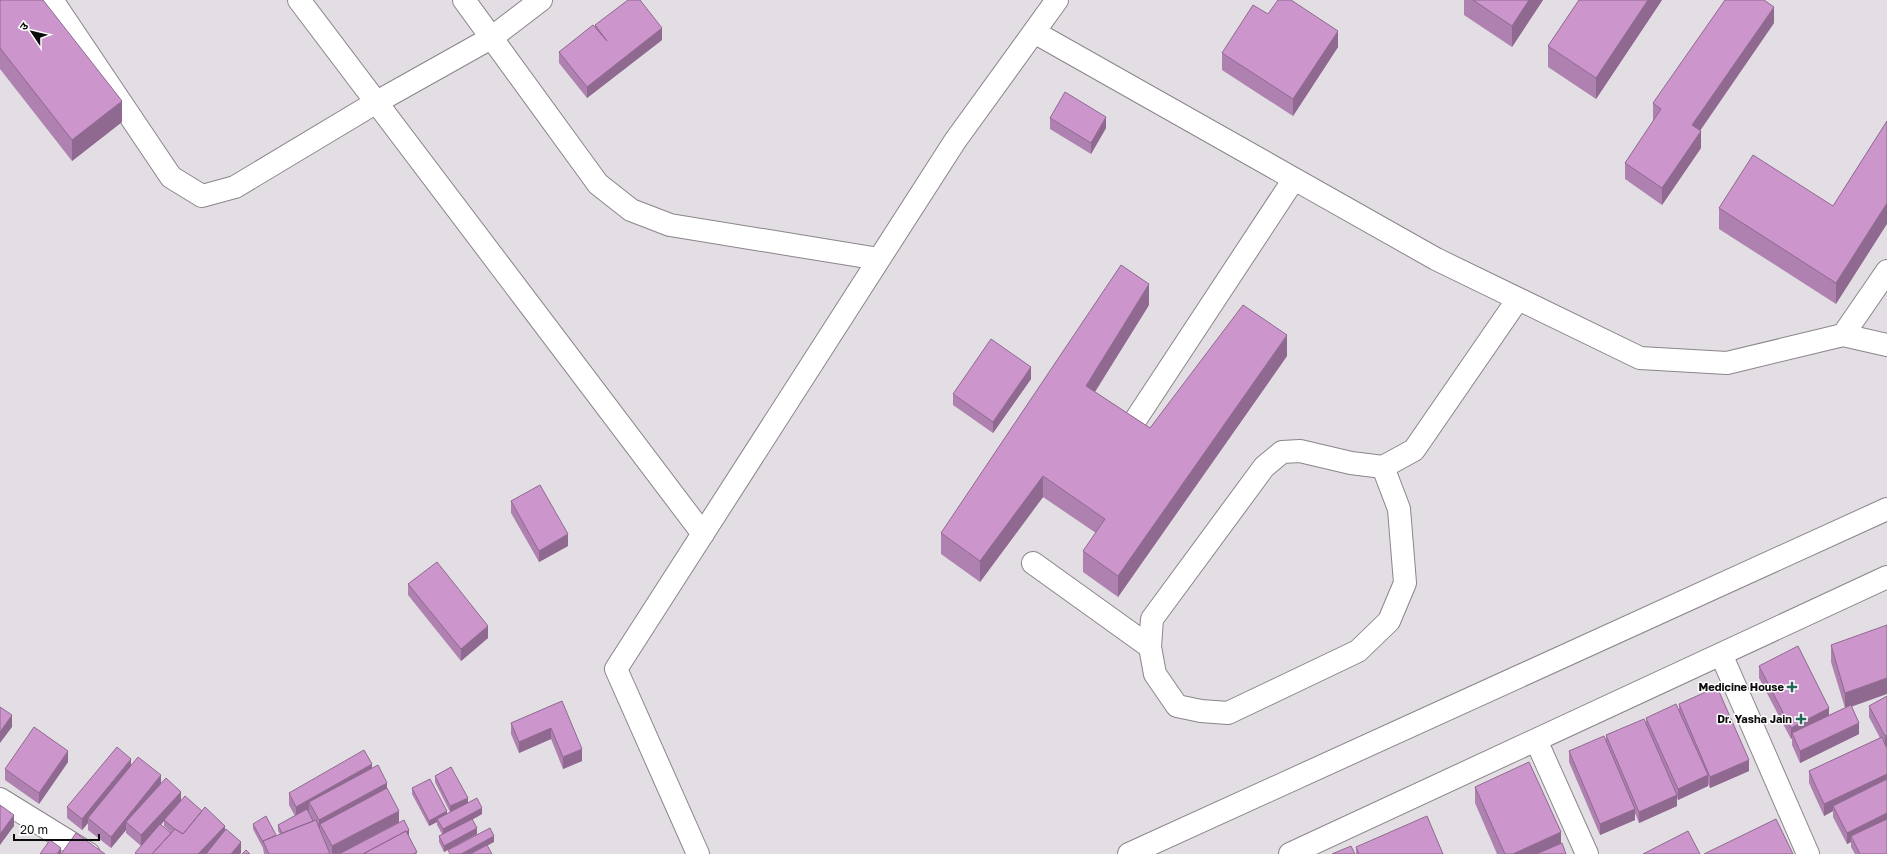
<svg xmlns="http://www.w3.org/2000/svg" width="1887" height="854" font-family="'Golos Text','Noto Sans Devanagari',sans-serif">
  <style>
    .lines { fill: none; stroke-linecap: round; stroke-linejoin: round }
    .minor-casing { stroke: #8a858a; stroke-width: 24 }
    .minor { stroke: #fff; stroke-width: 22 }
    .wall { fill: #af81b0; fill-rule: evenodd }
    .shaded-wall { fill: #8f6990 }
    .building { fill: #cc96cd; stroke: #8f6990 }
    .poi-dot { fill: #236758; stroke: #fff; stroke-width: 1.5 }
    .labels { text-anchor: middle; stroke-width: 3; stroke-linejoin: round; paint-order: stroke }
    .poi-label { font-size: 11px; font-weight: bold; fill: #0c0b0c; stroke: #fff; text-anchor: end }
  </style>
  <rect width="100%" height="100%" fill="#e3dee3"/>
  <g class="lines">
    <defs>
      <path id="minor" d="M52,0L171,177L202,196L235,187L375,103L491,38L541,0
        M299,0L703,534
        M464,0L598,184L631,210L670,225L879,259
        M1034,32L1436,259L1640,358L1727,363L1843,335L1887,345
        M1843,335L1887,271
        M1136,419L1294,179
        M1383,467L1399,509L1405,583L1389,621L1358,651L1228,713L1201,711L1177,706L1155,674L1150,647L1152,619L1264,467L1282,452L1300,451L1351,463L1383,467L1414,450L1518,299
        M1033,563L1150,647
        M1721,654L1808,854
        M1536,740L1587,854
        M0,799L89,854
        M698,854L616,669L955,141L1057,0
        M1129,854L1887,509
        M1290,854L1887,577"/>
    </defs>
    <use href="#minor" class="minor-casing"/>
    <use href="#minor" class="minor"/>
  </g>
  <path class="wall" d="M0,0L122,122L72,161L0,69Z
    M1464,0H1543L1512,47L1464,15Z
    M1579,0H1662L1596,99L1548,67V46Z
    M1268,14L1338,47L1293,116L1222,70V53Z
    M1774,23L1700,131L1701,148L1662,205L1625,179V163L1654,120H1653V103Z
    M595,25L662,40L587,98L559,63V52L595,27Z
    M1050,118L1106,128L1091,154L1050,129Z
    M1887,121L1836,304L1719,229V208L1833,206Z
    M1149,305L1095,392L1150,428L1287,356L1118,597L1083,572V551L1096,533L1043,497L980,582L941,554V533Z
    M1031,379L993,433L953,405V394Z
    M511,501L568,546L539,562L511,513Z
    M408,584L488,638L461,661L408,595Z
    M1831,645L1852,707L1859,734L1800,763L1792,745V738L1791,739L1759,678V666L1829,715L1845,708L1831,662Z
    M1887,696L1886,747L1887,854H1855L1851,847V842L1847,844L1833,817V811L1824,816L1809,783V771L1880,738L1869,717V706Z
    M562,701L582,761L563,769L551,739L519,753L511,734V723Z
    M1679,704L1749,771L1710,788L1708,784V786L1678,800L1677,798V806L1639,823L1635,813V820L1600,835L1569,762V751L1606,741V735L1646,723V718L1679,709Z
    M68,762L39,804L5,780V769Z
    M131,765L161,784L181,800L225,831L241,853L240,854H135V853L141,846L126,833V830L111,848L88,830V823L82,830L67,818V807ZM164,821V826L172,833H171L161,825Z
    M451,767L450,812L435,782V776Z
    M372,769L387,789L399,822L409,836L417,854H264L263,848L253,829V824L276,836L280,834L278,831V825L295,816L289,805V793Z
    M1475,787L1561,843L1566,854H1497L1475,803Z
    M412,788L447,814H482L472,820L477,834L444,852L439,842V836L442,834L437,825V822L429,826L412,794Z
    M1356,847L1443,854H1356Z"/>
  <path class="shaded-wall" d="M1529,0H1543L1512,47V26Z
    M1648,0H1662L1596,99V78Z
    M1774,7V23L1692,142V125Z
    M662,28V40L587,98V87Z
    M1338,31V47L1293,116V99Z
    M122,101V122L72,161V140Z
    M1106,117V128L1091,154V143Z
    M1701,131V148L1662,205V188Z
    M1887,203V224L1836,304V283Z
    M1149,284V305L1086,406V386Z
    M1287,335V356L1118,597V576Z
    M1031,367V379L993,433V422Z
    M1043,476V497L980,582V561Z
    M568,534V546L539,562V551Z
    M488,626V638L461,661V649Z
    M1887,678V694L1845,709V693Z
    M1829,708V719L1792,733V738L1791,739V728Z
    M12,715V727L0,743V732Z
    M1859,723V734L1800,763V751Z
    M551,728V739L519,753V742Z
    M1887,735V746L1885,748V736Z
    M582,749V761L563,769V757Z
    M68,751V762L39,804V793Z
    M131,759V771L88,818V823L82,830V819Z
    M1749,760V771L1710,788V777Z
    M372,764V776L309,802V811L296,818V807Z
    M1887,774V786L1833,806V811L1824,816V804Z
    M161,775V787L126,822V830L111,848V837Z
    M1708,775V786L1678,800V789Z
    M387,783V795L320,824V831H319V820Z
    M181,792V803L164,820V821L141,846V835Z
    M1677,795V806L1639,823V812Z
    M468,798V803L450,812V806Z
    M482,808V814L443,835V829Z
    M1635,809V820L1600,835V824Z
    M399,811V822L339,854H332V846Z
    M447,811V817L437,819V822L429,826V821Z
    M1887,813V824L1851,836V842L1847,844V833Z
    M14,815V826L0,845V834Z
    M225,826V838L209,854H198Z
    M477,828V834L444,852V846Z
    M409,830V836L365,854Z
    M1561,832V849L1550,854H1513Z
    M494,836V842L472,854H461Z
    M241,842V853L240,854H231Z
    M61,848V854H57Z"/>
  <path class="building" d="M0,0H43L122,101L72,140L0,48Z
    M628,0H640L662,28L587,87L559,52L593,25L607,41L595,25Z
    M1278,0H1291L1338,31L1293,99L1222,53L1253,5L1268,14Z
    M1473,0H1529L1512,26Z
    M1579,0H1648L1596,78L1548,46Z
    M1725,0H1764L1774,7L1692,125L1701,131L1662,188L1625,163L1661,109L1653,103Z
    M1065,92L1106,117L1091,143L1050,118Z
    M1887,121V203L1836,283L1719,208L1753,155L1833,206Z
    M1121,265L1149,284L1086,386L1150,428L1243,305L1287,335L1118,576L1083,551L1105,519L1043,476L980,561L941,533Z
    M991,339L1031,367L993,422L953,394Z
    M540,485L568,534L539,551L511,501Z
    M437,562L488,626L461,649L408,584Z
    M1887,625V678L1845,693L1831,645Z
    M1798,646L1829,708L1791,728L1759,666Z
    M1717,687L1749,760L1710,777L1679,704Z
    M1887,696V735L1885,736L1869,706Z
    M562,701L582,749L563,757L551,728L519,742L511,723Z
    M1676,704L1708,775L1678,789L1646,718Z
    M1851,705L1859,723L1800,751L1792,733Z
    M0,707L12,715L0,732Z
    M1644,719L1677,795L1639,812L1606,735Z
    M34,727L68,751L39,793L5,769Z
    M1604,736L1635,809L1600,824L1569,751Z
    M1882,737L1887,749V774L1824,804L1809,771Z
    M117,747L131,759L82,819L67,807Z
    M364,750L372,764L296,807L289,793Z
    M138,757L161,775L111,837L88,818Z
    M1529,762L1561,832L1513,854H1505L1475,787Z
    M378,765L387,783L319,820L309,802Z
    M451,767L468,798L450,806L435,776Z
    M166,778L181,792L141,835L126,822Z
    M430,779L447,811L429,821L412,788Z
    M1887,779V813L1847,833L1833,806Z
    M387,788L399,811L332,846L320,824Z
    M185,796L202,811L183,834L175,829L164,820Z
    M477,798L482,808L443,829L437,819Z
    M0,805L14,815L0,834Z
    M205,807L225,826L198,854H152L175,829L183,834Z
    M307,809L313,821L282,833L278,825Z
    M266,816L276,835L270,838L263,841V842L253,824Z
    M1427,816L1443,854H1359L1356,847Z
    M472,819L477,828L444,846L439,836Z
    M1776,819L1793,854H1704Z
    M1887,819V854H1860L1851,836Z
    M316,820L330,854H269L263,841Z
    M404,820L409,830L406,832V831L363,854H339Z
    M160,824L171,833L152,854H137L135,853Z
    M490,828L494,836L461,854H450L448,850Z
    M226,829L241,842L231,854H206Z
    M406,831L417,852L413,854H363Z
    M1688,831L1700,854H1643Z
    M76,833L105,854H61Z
    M50,840L61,848L57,854H40Z
    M1562,843L1566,854H1536Z
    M487,845L492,854H470Z
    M1351,846L1355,854H1332Z
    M246,850L250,854H242Z"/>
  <g class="poi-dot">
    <path d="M1790 681h4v4h4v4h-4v4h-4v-4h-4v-4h4z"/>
    <path d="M1799 713h4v4h4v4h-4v4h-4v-4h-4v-4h4z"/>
  </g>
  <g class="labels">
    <g class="poi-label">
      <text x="1784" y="691">Medicine House</text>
      <text x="1792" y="723">Dr. Yasha Jain</text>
    </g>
  </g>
  <g transform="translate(32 32) rotate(305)" stroke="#ffffff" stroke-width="3" paint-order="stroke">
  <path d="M0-3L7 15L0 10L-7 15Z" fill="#0c0b0c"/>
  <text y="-6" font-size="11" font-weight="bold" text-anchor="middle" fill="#0c0b0c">उ</text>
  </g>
  <path d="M14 834v6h85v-6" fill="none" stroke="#0c0b0c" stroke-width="2"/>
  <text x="20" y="834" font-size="12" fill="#0c0b0c" stroke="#ffffff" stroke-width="3" paint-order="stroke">20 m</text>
</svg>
